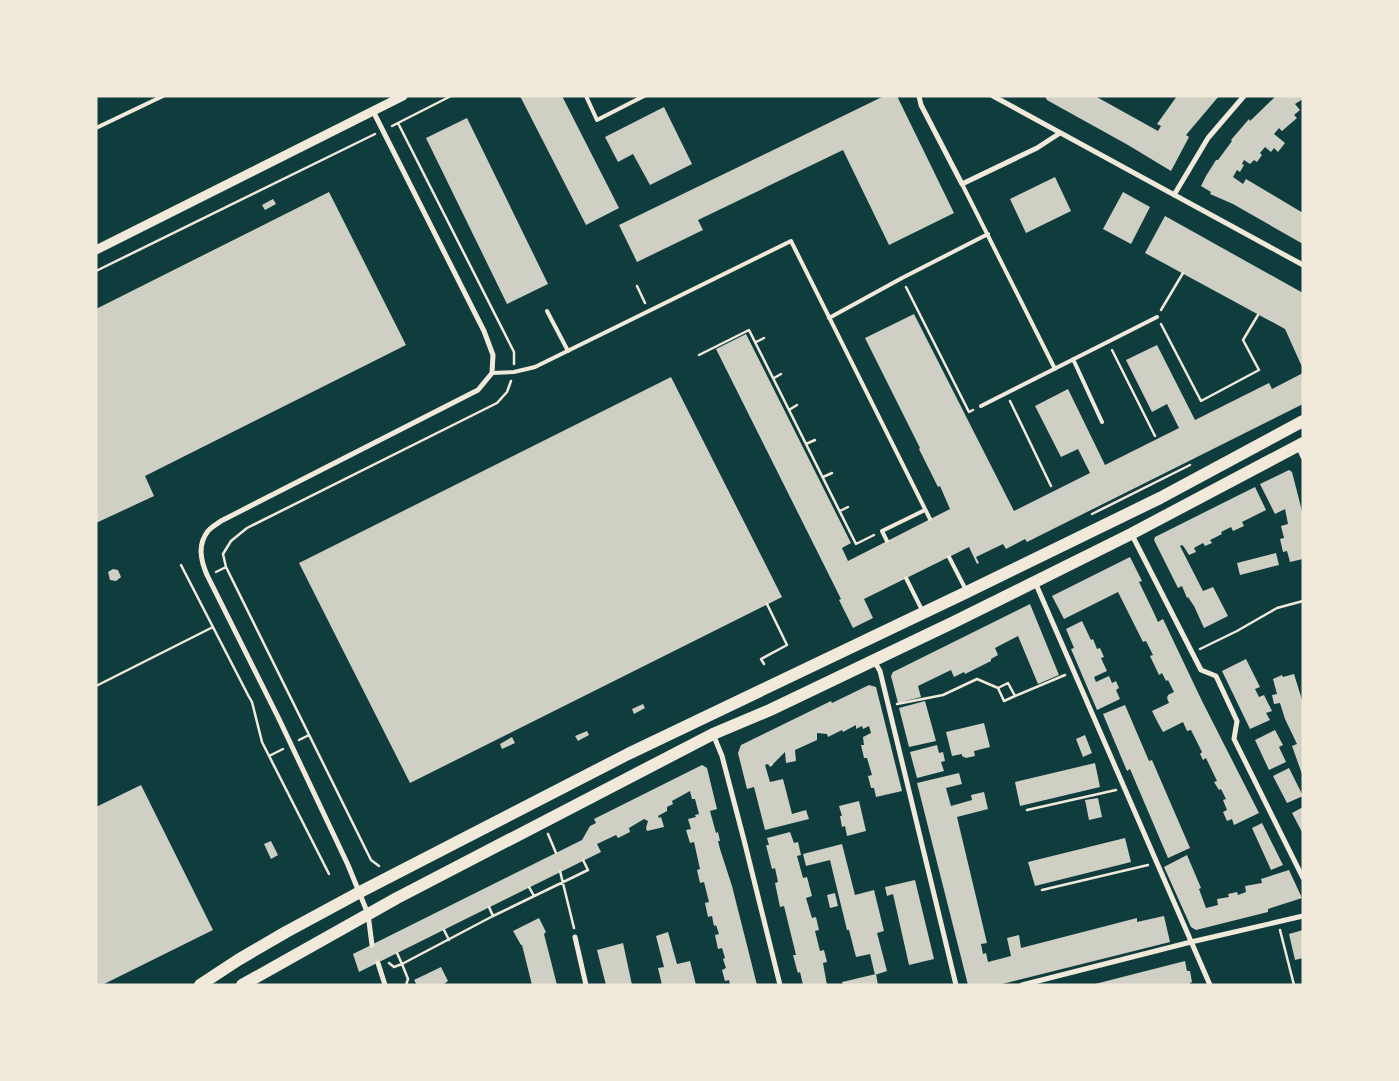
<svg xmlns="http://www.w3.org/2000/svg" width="1399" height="1081" font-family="'Work Sans',sans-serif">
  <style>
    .building { fill: #cfcfc3 }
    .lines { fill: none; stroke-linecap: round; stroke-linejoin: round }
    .path { stroke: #f1e9da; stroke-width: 2.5 }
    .service { stroke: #f1e9da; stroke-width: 4 }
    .minor { stroke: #f1e9da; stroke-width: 5 }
    .tertiary { stroke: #f1e9da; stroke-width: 9 }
    .primary { stroke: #f1e9da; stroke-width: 12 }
  </style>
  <rect width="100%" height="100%" fill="#0f3d3e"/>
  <path class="building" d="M520,96H562L619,208L586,225Z
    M884,96H897L954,213L889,245L843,150L698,220L703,230L637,262L619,225Z
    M1045,96H1095L1158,131L1161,126L1157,124L1177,96H1219L1186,135L1189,137L1171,171L1128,145L1054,104L1047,100Z
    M1276,96H1303V99L1295,104L1300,110L1294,115L1297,118L1282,131L1279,128L1274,134L1285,143L1278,152L1274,148L1271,152L1265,147L1260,153L1262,155L1257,162L1254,160L1250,164L1244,160L1242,164L1244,165L1240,172L1237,170L1233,177L1243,184L1246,179L1303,213V244L1233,204L1210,194L1211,192L1201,186L1206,176L1216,160H1218L1232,141L1231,140L1249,119L1250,121Z
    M664,107L692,164L650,185L633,154L618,162L605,137Z
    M467,118L548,284L507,304L426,138Z
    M1055,177L1071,211L1026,233L1010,199Z
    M329,192L406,345L145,476L154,496L96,523V309Z
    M1123,192L1150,207L1131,244L1103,229Z
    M273,199L276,204L265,210L262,205Z
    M1165,216L1303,293V369L1285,329L1145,253Z
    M914,314L1014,511L1090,473L1078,449L1061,457L1035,406L1068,389L1105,465L1179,428L1167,404L1152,412L1126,360L1157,345L1195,420L1269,383L1272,389L1303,373V404L1027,542L1025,539L1006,549L1003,544L976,557L979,563L977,564L969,547L949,557L864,599L873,618L853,628L839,600L841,599L716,349L746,334L851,543L842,548L848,561L950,509L940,486L938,487L919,449L920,448L865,338Z
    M671,377L782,597L410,783L299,563Z
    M1289,470L1292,472L1303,515V559L1290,562L1287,551L1283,552L1280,539L1284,538L1281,526L1288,524L1285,509L1275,514L1260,484Z
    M1255,487L1266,510L1242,522L1244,526L1233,531L1231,527L1221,532L1222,534L1210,540L1212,543L1205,546L1203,543L1194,548L1196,552L1189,555L1184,547L1182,545L1180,546L1203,591L1213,587L1228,616L1204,628L1194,606L1188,597L1187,598L1182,586L1178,588L1154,540L1155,537Z
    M1276,553L1279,565L1240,575L1237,563Z
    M1130,557L1142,581L1139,582L1154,613L1158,622L1163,619L1202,701L1259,813L1234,825L1232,819L1227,821L1223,812L1227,810L1223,800L1226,799L1221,789L1219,790L1214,782L1217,781L1206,758L1203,760L1200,754L1202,752L1191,730L1187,731L1183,722L1163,732L1158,723L1152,711L1169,703L1167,698L1168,695L1174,692L1168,680L1166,681L1162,673L1159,675L1150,656L1153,655L1146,641L1143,642L1118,592L1064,619L1052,596Z
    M113,569L118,570L121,577L116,581L110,580L108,572Z
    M1030,604L1059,675L1038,684L1018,636L995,648L998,655L991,659V661L965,674L964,672L954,677L951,670L918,686L921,697L898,703L891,676L893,672Z
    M1082,621L1091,640L1093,639L1097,649L1100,648L1104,657L1101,658L1107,671L1094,677L1096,682L1109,676L1112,683L1116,681L1119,688L1116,690L1120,699L1097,710L1071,649L1074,648L1066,629Z
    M1246,659L1260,687L1255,689L1259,697L1264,695L1272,711L1266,713L1270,720L1250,729L1222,671Z
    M1294,674L1303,703L1302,774L1292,746L1297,744L1285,719L1280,703L1274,704L1272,695L1277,694L1273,679L1282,675L1283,677Z
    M869,685L876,687L902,791L876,797L874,788H871L868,776L872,775L867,758H864L861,745H864L863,737L871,733L869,726L863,729L862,726L856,729V725L843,732L842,730L828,737L827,734L817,733V740L795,750L796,761L786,763L785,752L773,764V765L770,767L768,764L765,765L770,782L783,779L792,814L806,810L809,819L765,830L754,787L747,789L738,753L741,745L831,701L832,703Z
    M925,701L936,741L909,747L899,708Z
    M643,704L645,708L634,714L632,709Z
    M1125,705L1149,761L1152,760L1190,848L1168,858L1130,769L1127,771L1103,714Z
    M984,723L990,747L974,751L975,756L966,758L962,756V754L952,756L946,732Z
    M1275,730L1283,745L1279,747L1286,762L1269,770L1255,740Z
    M587,731L589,735L578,741L575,736Z
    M1085,735L1092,753L1083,757L1076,739Z
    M512,737L515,743L502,749L500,744Z
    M937,745L939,753L943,752L945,761L941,762L944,771L917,778L910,752Z
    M1095,763L1100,787L1020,806L1015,782Z
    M702,765L707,768L717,809L710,811L716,833L718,832L720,841H718L720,849L732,886L757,985H730L729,980L725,981L722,970L726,968L723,959L725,958L722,948L718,949L715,935L719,934L716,925L714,926L712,916L708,917L705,903L709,902L704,882L700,883L697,870L700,869L694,842L690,843L686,830L691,829L688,819L696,817L695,815L699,814L695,799H692L690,791L672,801L673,804L667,807V811L658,816L659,818L661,817L664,827L647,831L646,828L648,821L644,819L629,828L630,832L618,838L616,835L597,844L601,852L359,972L353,954L582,840L590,826L596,823L594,819Z
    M1289,768L1303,796L1287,803L1273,776Z
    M959,773L962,784L946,788L951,806L972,800L971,795L984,792L988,809L957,817L987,943L981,944L983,954L986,953L988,962L1011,956L1007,938L1019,935L1021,948L1137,918V922L1164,916L1170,942L998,985H968L917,783Z
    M141,785L213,930L102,985H96V807Z
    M1098,798L1102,817L1089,820L1085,800Z
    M859,801L866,831L847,836L845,826L842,827L840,816H842L839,806Z
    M1303,807V834L1292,813Z
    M1262,823L1283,865L1271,870L1252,828Z
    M790,832L794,843L798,842L801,855L797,856L803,878L807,877L812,896L806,898L812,918L816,917L819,930L815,931L820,951L824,950L827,962L823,963L827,985H803L800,972L798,973L797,970L793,955H796L784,906L780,907L775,883L778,882L775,868L772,869L766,845H769L767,838Z
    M1125,838L1131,862L1035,886L1028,862Z
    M271,841L278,855L271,859L264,844Z
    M842,844L855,895L874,890L884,931L877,933L887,971L875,975L870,954L856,957L849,930H847L830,860L806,866L803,854Z
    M1187,855L1201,888L1199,889L1206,908L1218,905L1217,899L1229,897L1228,894L1237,892L1238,895L1246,892L1245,886L1262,883L1261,879L1289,870L1302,898L1268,909V912L1196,930L1191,927L1164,867Z
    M915,880L934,959L909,965L893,894L887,896L885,887Z
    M835,893L838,906L830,908L827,895Z
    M539,918L546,932L544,934L557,985H532L522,945H521L513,931Z
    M1303,930V958L1295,960L1289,934Z
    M668,932L677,964L690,961L696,985H662L658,968L664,967L656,936Z
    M623,943L632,985H606L597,950Z
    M1185,961L1187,971H1190L1192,982L1190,983V985H1091Z
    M441,967L448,981L444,984V985H417L414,980Z
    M876,974L878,985H843L842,982Z"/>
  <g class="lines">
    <path class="path" d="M398,123L514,352V364
      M392,126L451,96
      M96,271L375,134
      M637,286L645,303
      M906,287L969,412L973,410
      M1161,310L1183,273
      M1161,324L1201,401L1259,370L1243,340L1258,315
      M756,342L764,338
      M1112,350L1155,436
      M699,355L749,330L856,544L874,535
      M774,378L781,374
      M1010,401L1051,486
      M789,410L797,405
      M806,444L815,440
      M823,477L832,473
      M840,511L848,507
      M1092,514L1190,465
      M181,565L248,695L252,702L262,742L329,874
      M216,572L226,567
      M1200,649L1237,631L1277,608L1303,601
      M764,664L761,659L787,645L767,604
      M96,686L213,627
      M998,688L1004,701L1015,696
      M897,704L943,695L977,679L998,688L1008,683L1015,696L1065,675
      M299,740L309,735
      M269,756L283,749
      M1027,810L1116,790
      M548,834L556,853
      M379,866L371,860L226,567L223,554L231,541L247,528L497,403L507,392L511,381
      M560,871L574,928
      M529,887L534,896
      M1042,890L1148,865
      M489,907L493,916
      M444,930L449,940
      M1280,930L1294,985
      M389,963L394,967L402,964L397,953
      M406,985L408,979L402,964L493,916L588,870L583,860"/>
    <path class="service" d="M586,96L597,120L644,96
      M96,128L163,96
      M962,184L1055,369
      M547,311L568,351
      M829,318L902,278L988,234
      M1073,359L1102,422
      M492,373L514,372L535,367L791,241L930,519
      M981,406L1157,317
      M887,541L882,531L925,510
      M949,557L966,590
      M906,578L922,610"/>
    <path class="minor" d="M919,96L921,105L962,184L1037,148L1060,133
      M993,96L1303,265
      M1174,195L1208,138L1244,96
      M1298,446L1303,457
      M1132,535L1201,670L1216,676L1237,721L1234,739L1303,878
      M1035,582L1210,985
      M874,661L880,671L956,985
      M713,734L722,756L744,840L780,985
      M575,937L586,985
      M372,945L368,914L348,865L279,719L207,575C201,561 197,545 208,531C211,527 217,524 221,521L478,390L492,373L493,355L484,331L373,111
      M378,963L385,985
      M1022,985L1191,942L1303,916"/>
    <path class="tertiary" d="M96,250L403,96"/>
    <path class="primary" d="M200,985L238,960L286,932L360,892L628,754L967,592L1160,498L1303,421
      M242,985L397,898L713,734L770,710L954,622L1131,534L1303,443"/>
  </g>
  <rect width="1399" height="1081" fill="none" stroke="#f1e9da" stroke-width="195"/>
</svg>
